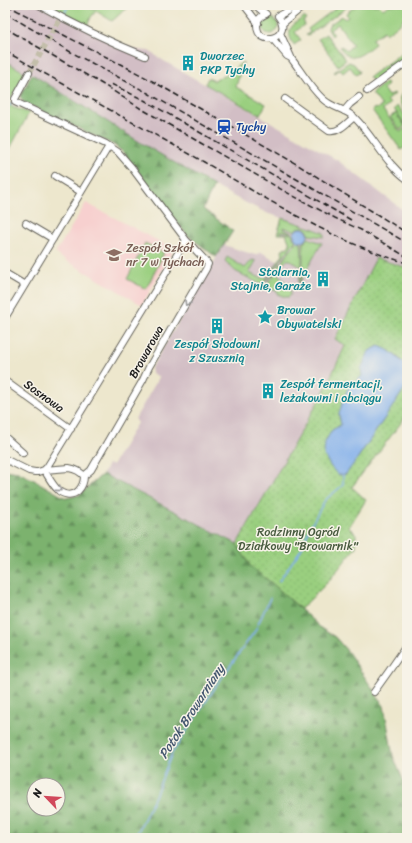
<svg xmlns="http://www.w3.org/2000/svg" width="412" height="843" font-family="Sriracha,sans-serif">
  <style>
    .built { fill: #f7d0cf }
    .industrial { fill: #d2bec5 }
    .grass { fill: #9acf7f; stroke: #5b764e }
    .forest { fill: url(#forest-firs); stroke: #4c6745; fill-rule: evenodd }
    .park { fill: url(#park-dots); stroke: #5b764e }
    .water { fill: #81afeb; stroke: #4e6684 }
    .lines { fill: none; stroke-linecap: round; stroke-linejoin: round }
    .stream { stroke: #81afeb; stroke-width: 1.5 }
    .minor-tunnel { stroke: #c3beaa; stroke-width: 6; stroke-dasharray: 6 3; stroke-linecap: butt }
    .minor-casing { stroke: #65635a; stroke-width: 8 }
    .minor { stroke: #fff; stroke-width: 6 }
    .rail { stroke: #1c1c1c; stroke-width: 1.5; stroke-dasharray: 6 3; stroke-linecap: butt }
    .oneway { stroke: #999 }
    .labels { text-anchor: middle; stroke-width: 3; stroke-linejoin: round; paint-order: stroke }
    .culture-label { font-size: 12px; fill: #0d838f; stroke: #f7f3e8; text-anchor: start }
    .transit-label { font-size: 12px; fill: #164399; stroke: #f7f3e8; text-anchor: start }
    .education-label { font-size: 12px; fill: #785e54; stroke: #f7f3e8; text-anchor: start }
    .street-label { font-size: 12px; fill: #1c1c1c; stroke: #f7f3e8 }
    .park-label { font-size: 12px; fill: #485b3f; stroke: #f7f3e8 }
    .water-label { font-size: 13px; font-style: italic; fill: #44576f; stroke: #f7f3e8 }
  </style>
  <defs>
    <pattern id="forest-firs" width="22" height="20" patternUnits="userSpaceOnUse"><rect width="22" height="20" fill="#7bb26e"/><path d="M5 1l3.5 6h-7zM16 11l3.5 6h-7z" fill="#64905a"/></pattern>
    <pattern id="park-dots" width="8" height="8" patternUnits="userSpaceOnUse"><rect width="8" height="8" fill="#9acf7f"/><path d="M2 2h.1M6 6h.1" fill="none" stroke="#84b16d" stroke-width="1.8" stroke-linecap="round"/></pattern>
  </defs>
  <rect width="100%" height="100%" fill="#f7f3e8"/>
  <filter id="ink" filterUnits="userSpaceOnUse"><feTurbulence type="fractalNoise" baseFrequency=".025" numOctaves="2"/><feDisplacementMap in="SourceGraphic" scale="8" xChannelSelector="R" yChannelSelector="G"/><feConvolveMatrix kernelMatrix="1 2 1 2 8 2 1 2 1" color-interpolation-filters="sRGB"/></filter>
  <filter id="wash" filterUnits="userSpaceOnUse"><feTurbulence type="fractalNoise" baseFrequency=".012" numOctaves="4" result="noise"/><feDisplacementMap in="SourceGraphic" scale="16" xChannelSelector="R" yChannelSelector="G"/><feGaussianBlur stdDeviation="0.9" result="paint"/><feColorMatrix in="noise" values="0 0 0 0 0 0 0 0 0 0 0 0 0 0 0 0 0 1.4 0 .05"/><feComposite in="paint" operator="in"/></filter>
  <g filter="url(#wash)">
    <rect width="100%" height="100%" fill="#ede7cd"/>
    <path class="built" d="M86,203L174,249L142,305L60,257L56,253V252Z"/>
    <path class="industrial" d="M5,5H50L47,7L94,30L97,33L138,50L149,51L164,61L337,160L407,213V268L376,258L335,339L345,345L324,391L237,544L103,474L108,464L112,466L137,423L135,419L159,377L152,373L151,368L153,365L224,245L255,255L261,252L277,261L283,255L282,251L285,247L287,248L290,244L286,234H277L282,218L269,214L242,201L214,186L138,141L32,74L26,73L5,61Z"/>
    <path class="grass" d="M50,5H87L94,10L99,5H130L112,21L96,11L91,17L87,26L47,7Z
      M340,5H350L307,36L306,35L310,32L308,29Z
      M357,5H379L383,9L389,5H407V16L402,20L401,23L386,34L384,31L372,39L375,44C368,49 356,62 347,55C344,53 342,50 340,47L342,46L346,51L353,45L338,24L330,30L334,34L332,36L328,29L329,25L342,16L345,19L348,17L346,13Z
      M304,17L306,19L303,21L305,24L295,32L301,40L294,45C284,30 292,25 304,17Z
      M262 26a8 8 0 1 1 16 0a8 8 0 1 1-16 0Z
      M407,49V60L374,82L369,77Z
      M5,61L26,73L9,101L12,107L29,113L5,158Z
      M243,62L236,87L266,104L260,115L205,84L208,78L215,81L217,78L225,76Z
      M349,62L354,64L360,72L356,75L350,67L343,73L340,69L335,73L334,72Z
      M386,82L388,85L383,89L388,96L394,93L395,94L387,100L390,104L383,110L400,132L407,127L394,109L398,106L407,118V146L401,150L372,110L375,108L376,109L382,106L372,93Z
      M407,89V114C400,103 395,98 407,89Z
      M282,218L309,227L324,233V237L309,235L308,231L304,227L297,228L294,231L283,227V229L293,233L281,231V233L293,234V238L296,240L262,285L235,271L225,261L227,257L245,268L252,260L256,261L249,273L261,278L268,277L271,271L283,255L282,251L285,247L287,248L290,244L286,234H277Z
      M308,238L322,243L307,269L300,284L303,270V243L306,241Z
      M297,242L301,243C302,257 303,270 299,283H298L301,267L290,260H287L267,281Z
      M145,243L164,253L146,289L127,279Z
      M276,273H277C283,279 291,286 291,294L289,297H286L277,294L278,292L265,286Z"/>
    <path class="forest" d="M32,74L138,141L214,186L203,209L233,231L216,257L187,235L123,152L114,145L23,102L22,99L20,97Z
      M5,470L18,472L36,481L62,496L67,498L79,495L103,474L237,544L251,567L273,584L322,629L335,637L348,652L384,706L393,756L407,789V838H5ZM34,785H58V809H34Z"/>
    <path class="park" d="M326,34L346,60L338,66L318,39Z
      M396,113L405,126L400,130L390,117Z
      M376,258L407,268V367C400,357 390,351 379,346L369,351L362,376L357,381L339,414L341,425L332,430L357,459L407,385V415L352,487L366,500L349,527L356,534V547L327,583L301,609L273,584L251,567L237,544L324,391L345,346L335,339Z"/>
    <path class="water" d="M294 235a7 7 0 1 1 14 0a7 7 0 1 1-14 0Z
      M379,346L388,350L404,363L407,367V385L357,459L346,474L343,475H338L331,467L324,455L325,442L332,430L341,425L339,414L343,400L348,388L362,376L361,369L369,351Z"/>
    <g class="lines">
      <path class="stream" d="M63,15L69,5
        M5,107L12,104
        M404,363L407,360
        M279,581L302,548L309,529L325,500L343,485V475
        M135,838L155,796L172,753L218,683L255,631L270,598"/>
    </g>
  </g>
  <g filter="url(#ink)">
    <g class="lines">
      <path class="minor-tunnel" d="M29,73L59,21"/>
      <defs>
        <path id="minor" d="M39,5C73,24 108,41 145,56
          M244,5L258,23
          M255,5L262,11L266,14
          M266,14C261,16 257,20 257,25C257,49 295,37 278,16
          M278,16L298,5
          M282,24L305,5
          M280,33L291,57
          M272,38L287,56L291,58C300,70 312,90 324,100C333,108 346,109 355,118C374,137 385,163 407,179
          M29,73L15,99V102L106,144L118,152L132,168L186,240L204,259L208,264L206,269L149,367L143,380L91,470L84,476
          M367,91L407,62
          M285,99L329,131C338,133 347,123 354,117
          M344,111L350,104L359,97
          M55,176L81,192
          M26,223L53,239
          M5,273L25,285
          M5,318L109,146
          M5,381L71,429
          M5,437L23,453
          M5,459L29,471L35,472H38L44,470L69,468C75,469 80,471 84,476C84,482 82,487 78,491C72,497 62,495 57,489C52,484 48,476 44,470
          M44,470L47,467L60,446L186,240
          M374,692L389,671L407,645"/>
      </defs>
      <use href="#minor" class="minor-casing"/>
      <use href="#minor" class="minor"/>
      <path class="rail" d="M7,5L44,25L128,68L154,82L298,165L407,233
        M5,13L69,51L148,93L407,243
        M5,28L102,84L140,108L284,191L335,218L361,230L407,257
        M5,51C71,89 138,125 204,162C269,200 334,242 407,263
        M111,84L144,100L351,220"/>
    </g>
    <defs><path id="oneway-chevron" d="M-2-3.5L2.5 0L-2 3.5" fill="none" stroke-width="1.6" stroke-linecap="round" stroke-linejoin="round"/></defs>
    <g class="oneway">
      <use href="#oneway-chevron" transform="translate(187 303) rotate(121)"/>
      <use href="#oneway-chevron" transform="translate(59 489) rotate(40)"/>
    </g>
  </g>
  <defs>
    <symbol id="building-bare" viewBox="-9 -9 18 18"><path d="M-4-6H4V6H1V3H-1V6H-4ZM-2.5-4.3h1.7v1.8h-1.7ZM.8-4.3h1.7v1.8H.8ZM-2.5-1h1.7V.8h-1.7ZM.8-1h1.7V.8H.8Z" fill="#0f9aa8" stroke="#f7f3e8" stroke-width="2.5" paint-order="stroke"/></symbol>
    <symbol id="station-bare" viewBox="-9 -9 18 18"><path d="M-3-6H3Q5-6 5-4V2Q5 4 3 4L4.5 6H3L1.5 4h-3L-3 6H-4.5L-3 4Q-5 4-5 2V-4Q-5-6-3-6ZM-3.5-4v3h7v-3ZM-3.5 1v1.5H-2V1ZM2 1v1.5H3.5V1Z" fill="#1a4fb4" stroke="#f7f3e8" stroke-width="2.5" paint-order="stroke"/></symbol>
    <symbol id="school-bare" viewBox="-9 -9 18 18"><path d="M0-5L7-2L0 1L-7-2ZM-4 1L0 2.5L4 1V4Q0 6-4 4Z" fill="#8d6e63" stroke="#f7f3e8" stroke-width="2.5" paint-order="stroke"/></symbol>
    <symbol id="sight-bare" viewBox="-9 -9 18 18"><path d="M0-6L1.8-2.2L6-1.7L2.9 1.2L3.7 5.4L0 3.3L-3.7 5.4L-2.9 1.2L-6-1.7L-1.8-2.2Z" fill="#0f9aa8" stroke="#f7f3e8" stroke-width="2.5" paint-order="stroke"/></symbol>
  </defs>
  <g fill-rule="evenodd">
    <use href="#building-bare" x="177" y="52" width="22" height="22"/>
    <use href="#station-bare" x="213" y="116" width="22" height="22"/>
    <use href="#school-bare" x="103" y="244" width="22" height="22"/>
    <use href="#building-bare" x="312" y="268" width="22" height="22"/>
    <use href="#sight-bare" x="254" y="306" width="22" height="22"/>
    <use href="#building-bare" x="206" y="315" width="22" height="22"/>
    <use href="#building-bare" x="257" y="380" width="22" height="22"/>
  </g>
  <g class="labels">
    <g class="culture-label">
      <text x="200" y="60">Dworzec<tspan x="200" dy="14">PKP Tychy</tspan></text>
      <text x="311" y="276" text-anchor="end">Stolarnia,<tspan x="311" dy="14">Stajnie, Garaże</tspan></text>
      <text x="277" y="314">Browar<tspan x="277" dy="14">Obywatelski</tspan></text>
      <text x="217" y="348" text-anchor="middle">Zespół Słodowni<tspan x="217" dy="14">z Szusznią</tspan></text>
      <text x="280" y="388">Zespół fermentacji,<tspan x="280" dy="14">leżakowni i obciągu</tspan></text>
    </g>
    <g class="transit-label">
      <text x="236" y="131">Tychy</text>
    </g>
    <g class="education-label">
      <text x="126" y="252">Zespół Szkół<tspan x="126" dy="14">nr 7 w Tychach</tspan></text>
    </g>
    <g class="street-label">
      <text transform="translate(146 352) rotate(-61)" y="4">Browarowa</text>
      <text transform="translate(44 396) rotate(36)" y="4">Sosnowa</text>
    </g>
    <g class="park-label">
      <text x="298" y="536">Rodzinny Ogród<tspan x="298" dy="14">Działkowy "Browarnik"</tspan></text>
    </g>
    <g class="water-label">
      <text transform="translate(191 711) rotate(-57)" y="5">Potok Browarniany</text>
    </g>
  </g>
  <rect width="412" height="843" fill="none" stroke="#f7f3e8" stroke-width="20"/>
  <g transform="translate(46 797) rotate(295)"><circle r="19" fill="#f7f3e8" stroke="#9f9d96"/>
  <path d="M0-3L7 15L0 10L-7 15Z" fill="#d1495b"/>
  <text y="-6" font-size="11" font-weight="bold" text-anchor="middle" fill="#1c1c1c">N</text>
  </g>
</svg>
